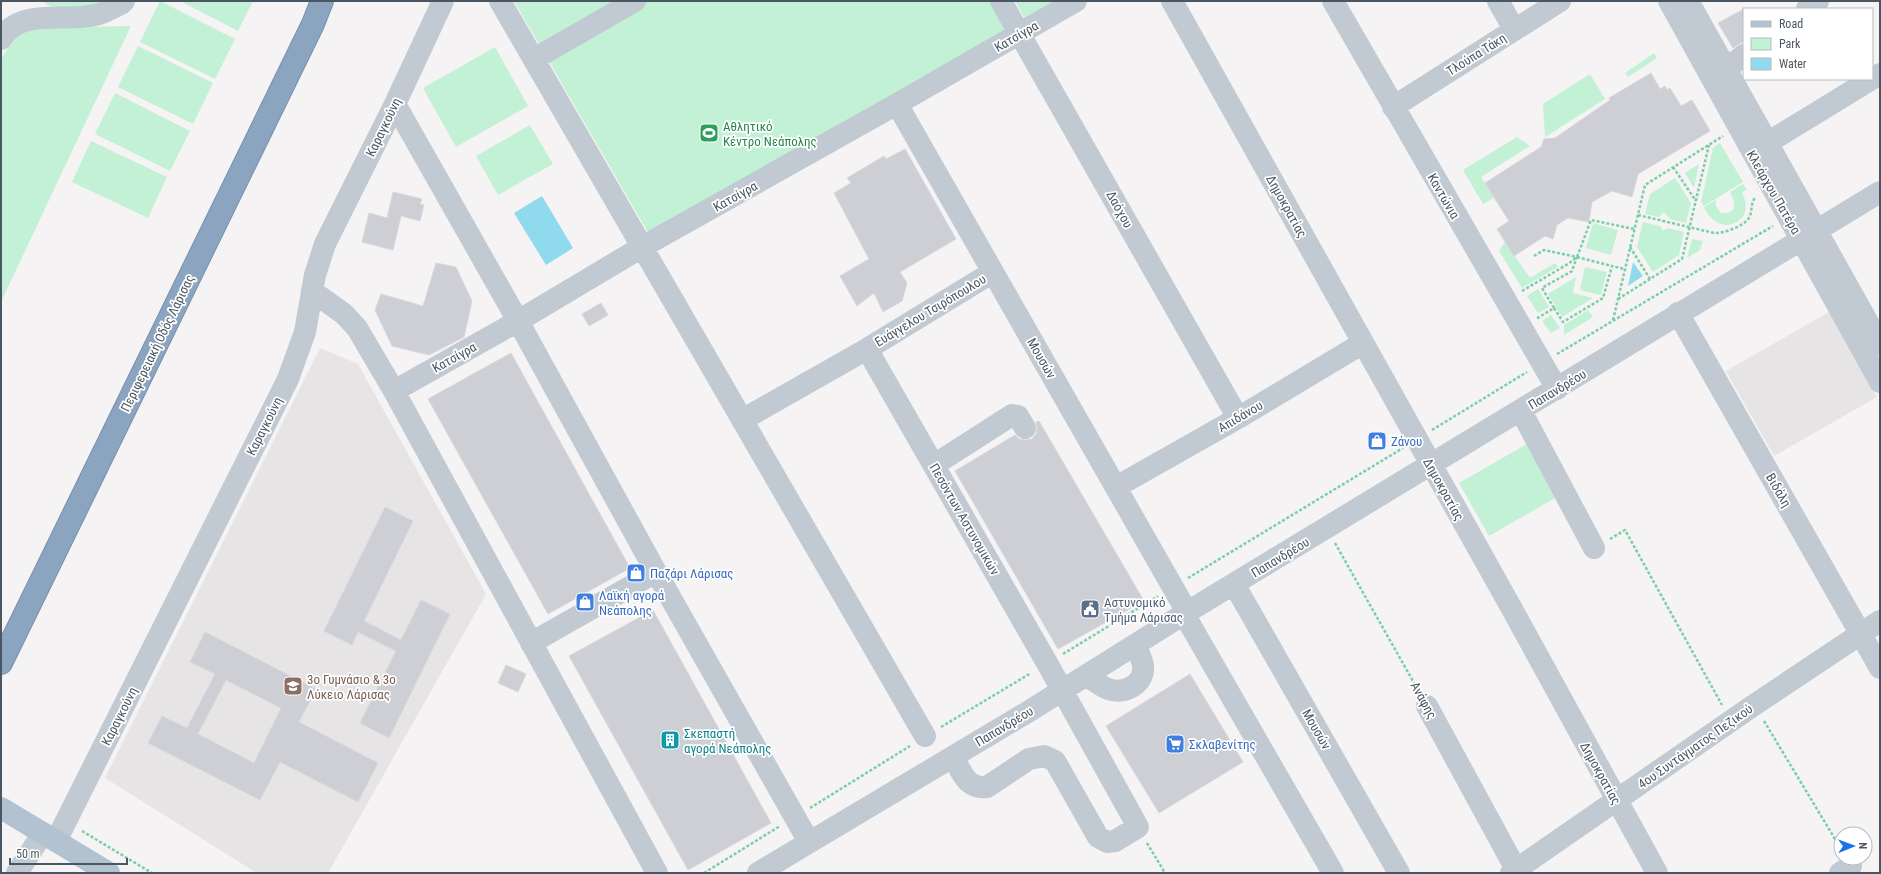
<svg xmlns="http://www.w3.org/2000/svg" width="1881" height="874" font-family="'Roboto Condensed',sans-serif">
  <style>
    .education { fill: #e6e4e5 }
    .green { fill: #c3f1d5 }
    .water { fill: #90daee }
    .building { fill: #cdcfd5; stroke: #d7d9de; fill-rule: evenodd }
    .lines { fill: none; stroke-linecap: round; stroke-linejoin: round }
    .highway-casing { stroke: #7690ad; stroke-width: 24 }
    .path { stroke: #7ad0a6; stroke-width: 2.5; stroke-dasharray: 3 2; stroke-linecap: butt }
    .minor { stroke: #c1cad2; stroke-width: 22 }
    .major { stroke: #b3c2d1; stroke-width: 22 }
    .highway { stroke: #8ba5c1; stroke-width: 22 }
    .labels { text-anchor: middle; stroke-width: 3.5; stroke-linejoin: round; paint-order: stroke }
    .street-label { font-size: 13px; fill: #4a5661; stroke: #fff }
    .leisure-label { font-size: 13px; fill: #27864d; stroke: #fff; text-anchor: start }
    .shop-label { font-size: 13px; fill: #366cbe; stroke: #fff; text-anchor: start }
    .service-label { font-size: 13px; fill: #4e5e75; stroke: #fff; text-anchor: start }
    .education-label { font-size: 13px; fill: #785e54; stroke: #fff; text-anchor: start }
    .culture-label { font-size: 13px; fill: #0d838f; stroke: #fff; text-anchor: start }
  </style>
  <rect width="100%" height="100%" fill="#f5f3f3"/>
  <path class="education" d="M1829,312L1877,397L1774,456L1726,371Z
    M320,348L358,364L486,594L328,873H257L105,778Z"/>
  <path class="green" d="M43,1H102C88,9 55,14 43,1Z
    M160,1L235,39L215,79L140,42Z
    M180,1H253L238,31Z
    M514,1H990L1007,31L649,234Z
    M1015,1H1056L1025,19Z
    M131,26L1,302V59L21,28Z
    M138,46L213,83L193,124L118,87Z
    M495,47L528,106L456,147L423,88Z
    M1654,53L1657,58L1628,77L1625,73Z
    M1590,74L1605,99L1545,137L1543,104Z
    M115,93L190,131L170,171L95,134Z
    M530,125L553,164L498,195L476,156Z
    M1517,137L1530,146L1481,177L1494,198L1483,204L1463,170Z
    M91,141L167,177L148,218L72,182Z
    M1720,143L1743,182L1704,206L1701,202L1713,148Z
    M1699,164L1694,188L1685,173Z
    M1675,178L1691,203L1686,223L1670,219L1664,212L1659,217L1645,214L1650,194Z
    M1743,184L1747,189L1742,193C1758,221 1719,241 1704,207L1716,200V206L1721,213H1728L1734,209V202L1730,192Z
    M1643,222L1660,226L1663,231L1668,228L1684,232L1679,255L1653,272L1637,247Z
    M1593,223L1618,230L1611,255L1586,248Z
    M1692,239L1703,241L1700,250L1687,258Z
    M1505,242L1530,278L1555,263L1558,267L1522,288L1499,251Z
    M1585,267L1607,272L1601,295L1580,290Z
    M1576,277L1573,293L1593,298L1562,317L1548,294Z
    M1538,289L1549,307L1538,313L1527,296Z
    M1588,310L1593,317L1564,335V325Z
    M1551,315L1560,328L1551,333L1542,321Z
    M1527,444L1557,497L1489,536L1459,483Z"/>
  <path class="water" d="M542,196L573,248L546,265L514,213Z
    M1633,262L1643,276L1628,286Z"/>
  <path class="building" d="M1744,9V41L1733,48L1718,23Z
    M1651,73L1660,89L1665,86L1667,90L1670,88L1681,106L1692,100L1710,131L1638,174L1632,197L1612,191L1592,202L1589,222L1568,218L1557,225L1553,239L1545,236L1514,256L1497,229L1509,221L1485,183L1541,147L1544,139L1555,138L1610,100L1609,98Z
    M905,149L956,239L900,272L907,283L902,301L883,312L874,293L857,306L840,276L869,259L834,193L851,183L847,178L884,156L886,159Z
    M393,192L422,199L420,204L424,205L420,221L401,216L393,250L362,242L369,213L387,218Z
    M436,263L456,267L472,301L464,337L429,355L392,346L375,310L381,294L423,306Z
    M601,303L608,315L589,326L582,314Z
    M511,353L630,568L548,614L428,399Z
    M1039,421L1144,601L1058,649L955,471L1015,435L1019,439L1025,440L1032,439L1036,434L1037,428L1036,422Z
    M385,507L413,521L364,621L401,640L421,600L450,614L389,738L360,723L396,651L358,632L352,645L324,631Z
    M653,610L771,823L688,870L569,656Z
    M205,632L316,689L299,722L378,763L358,802L280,762L260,800L148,743L162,716L187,728L215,674L190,662ZM226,680L281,708L254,763L198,734Z
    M506,665L526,674L518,692L498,683Z
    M1190,674L1243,762L1159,813L1106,726Z"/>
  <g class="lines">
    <defs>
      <path id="highway" d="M1,663L313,24L322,1"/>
    </defs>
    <use href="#highway" class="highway-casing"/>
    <path class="path" d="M1673,167L1696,201
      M1638,215L1714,233C1723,234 1744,226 1749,218C1753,211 1750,202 1756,197
      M1630,247L1650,279
      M1534,256L1544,250L1577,257L1572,271L1542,288L1554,308L1536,319
      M1577,257L1612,266
      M1522,291L1568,264L1577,257L1591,220L1634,229
      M1618,299L1682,259L1709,145
      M1554,308L1563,322L1603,298L1612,266L1624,269
      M1613,320L1645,185L1723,136
      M1557,354L1773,226
      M1432,430L1527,372
      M1610,539L1625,530L1722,705
      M1335,543L1418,690
      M1188,578L1403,448
      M1063,654L1158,596
      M1764,721L1841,849
      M941,727L1031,673
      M810,808L910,746
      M82,831L152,873
      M1147,843L1165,873
      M704,873L780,826"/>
    <path class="minor" d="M500,1L925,736
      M1001,1L1238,418
      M1172,1L1512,609L1657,873
      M1333,1L1557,389
      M1498,1L1514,29
      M1669,1L1880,382
      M1688,1L1880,344
      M1807,9L1818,1
      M1,39C21,6 67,24 99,14C106,12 114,7 121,4L124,1
      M534,59L635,1
      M1726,69L1744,55
      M395,104L518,321L656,572L809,842
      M897,104L1187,612
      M1393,107L1560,1
      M1767,143L1880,74
      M312,291L344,314L357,328L394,391L657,873
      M1678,313L1880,668
      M867,349L1047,663L1138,827L1115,841L1107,842L1098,837L1055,761L1044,756L1029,759L987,787C966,789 962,772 953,757
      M394,391L518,321L642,247L897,104L1076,1
      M1521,411L1594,548
      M742,420L867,349L993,272
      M934,465L1012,415L1018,416L1025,428
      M1116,487L1238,418L1363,343
      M1234,584L1399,873
      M1184,614L1333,873
      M531,643L656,572
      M1087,675C1094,681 1100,686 1108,689C1124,695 1145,684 1143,666C1142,658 1138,652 1135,645
      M1427,706L1518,873
      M56,841L288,379L305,332L315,275L325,244L395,104L443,1
      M17,873L43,833
      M758,873L1031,710L1184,614L1880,192
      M1511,873L1754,705L1880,621
      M1840,873L1851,866"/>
    <path class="major" d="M1,808L109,873"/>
    <use href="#highway" class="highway"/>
  </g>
  <defs>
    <symbol id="stadium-square" viewBox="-11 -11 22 22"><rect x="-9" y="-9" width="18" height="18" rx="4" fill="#2e9e5b" stroke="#fff"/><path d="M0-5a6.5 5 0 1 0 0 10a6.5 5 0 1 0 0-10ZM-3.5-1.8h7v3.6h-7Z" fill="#fff"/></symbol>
    <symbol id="shop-square" viewBox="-11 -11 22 22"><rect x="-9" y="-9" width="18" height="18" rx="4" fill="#3f7fe0" stroke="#fff"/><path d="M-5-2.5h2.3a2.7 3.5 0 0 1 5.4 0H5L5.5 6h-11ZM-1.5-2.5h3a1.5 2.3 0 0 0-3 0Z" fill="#fff"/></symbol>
    <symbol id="civic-square" viewBox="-11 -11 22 22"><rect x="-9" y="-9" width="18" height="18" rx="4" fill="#5c6f8a" stroke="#fff"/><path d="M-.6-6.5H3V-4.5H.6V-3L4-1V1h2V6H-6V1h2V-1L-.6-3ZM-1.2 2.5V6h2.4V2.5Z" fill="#fff"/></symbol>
    <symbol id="school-square" viewBox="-11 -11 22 22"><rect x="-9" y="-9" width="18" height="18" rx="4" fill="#8d6e63" stroke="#fff"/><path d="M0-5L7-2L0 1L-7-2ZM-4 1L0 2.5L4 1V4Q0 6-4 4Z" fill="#fff"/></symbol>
    <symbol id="building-square" viewBox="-11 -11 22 22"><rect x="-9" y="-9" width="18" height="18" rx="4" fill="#0f9aa8" stroke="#fff"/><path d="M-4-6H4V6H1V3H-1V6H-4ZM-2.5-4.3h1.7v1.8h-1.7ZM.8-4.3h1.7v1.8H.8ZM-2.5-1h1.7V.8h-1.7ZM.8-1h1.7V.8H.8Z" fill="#fff"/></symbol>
    <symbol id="supermarket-square" viewBox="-11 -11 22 22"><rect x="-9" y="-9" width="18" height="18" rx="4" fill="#3f7fe0" stroke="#fff"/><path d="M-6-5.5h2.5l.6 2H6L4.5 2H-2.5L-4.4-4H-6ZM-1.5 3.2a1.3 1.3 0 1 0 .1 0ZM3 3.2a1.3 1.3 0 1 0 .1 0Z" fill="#fff"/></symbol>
  </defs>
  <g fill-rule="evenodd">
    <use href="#stadium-square" x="698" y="122" width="22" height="22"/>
    <use href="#shop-square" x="1366" y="430" width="22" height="22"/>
    <use href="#shop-square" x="625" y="562" width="22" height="22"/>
    <use href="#shop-square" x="574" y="591" width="22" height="22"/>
    <use href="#civic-square" x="1079" y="598" width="22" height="22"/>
    <use href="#school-square" x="282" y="675" width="22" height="22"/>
    <use href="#building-square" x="659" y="729" width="22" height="22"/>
    <use href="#supermarket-square" x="1164" y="733" width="22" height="22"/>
  </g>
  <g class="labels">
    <g class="street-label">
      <text transform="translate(1016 36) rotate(-30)" y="5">Κατσίγρα</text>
      <text transform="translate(1476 54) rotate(-32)" y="5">Τλούπα Τάκη</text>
      <text transform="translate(383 127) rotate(-64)" y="5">Καραγκούνη</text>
      <text transform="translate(1774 192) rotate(60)" y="5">Κλεάρχου Πατέρα</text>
      <text transform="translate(735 196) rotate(-29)" y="5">Κατσίγρα</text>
      <text transform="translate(1444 196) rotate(60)" y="5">Καντώνια</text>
      <text transform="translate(1287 206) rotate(61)" y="5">Δημοκρατίας</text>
      <text transform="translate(1120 209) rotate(61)" y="5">Δαόχου</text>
      <text transform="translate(930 310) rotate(-31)" y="5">Ευάγγελου Τσιρόπουλου</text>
      <text transform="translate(157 343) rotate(-64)" y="5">Περιφερειακή Οδός Λάρισας</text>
      <text transform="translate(454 357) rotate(-29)" y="5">Κατσίγρα</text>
      <text transform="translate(1042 358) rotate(60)" y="5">Μουσών</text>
      <text transform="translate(1557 389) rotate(-31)" y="5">Παπανδρέου</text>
      <text transform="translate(1240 416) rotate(-30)" y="5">Απιδάνου</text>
      <text transform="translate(264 426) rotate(-63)" y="5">Καραγκούνη</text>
      <text transform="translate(1444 489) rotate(61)" y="5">Δημοκρατίας</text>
      <text transform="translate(1779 490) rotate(60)" y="5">Βιδάλη</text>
      <text transform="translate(965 519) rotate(60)" y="5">Πεσόντων Αστυνομικών</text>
      <text transform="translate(1280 557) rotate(-31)" y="5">Παπανδρέου</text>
      <text transform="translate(1424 700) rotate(61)" y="5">Ανάφης</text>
      <text transform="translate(119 716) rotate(-63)" y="5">Καραγκούνη</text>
      <text transform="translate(1004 726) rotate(-31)" y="5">Παπανδρέου</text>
      <text transform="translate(1317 729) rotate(60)" y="5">Μουσών</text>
      <text transform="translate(1695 746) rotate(-35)" y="5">4ου Συντάγματος Πεζικού</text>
      <text transform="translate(1601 773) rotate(61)" y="5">Δημοκρατίας</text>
    </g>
    <g class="leisure-label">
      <text x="723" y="131">Αθλητικό<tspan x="723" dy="15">Κέντρο Νεάπολης</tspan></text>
    </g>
    <g class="shop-label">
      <text x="1391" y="446">Ζάνου</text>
      <text x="650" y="578">Παζάρι Λάρισας</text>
      <text x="599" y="600">Λαϊκή αγορά<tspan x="599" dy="15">Νεάπολης</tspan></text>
      <text x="1189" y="749">Σκλαβενίτης</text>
    </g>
    <g class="service-label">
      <text x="1104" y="607">Αστυνομικό<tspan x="1104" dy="15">Τμήμα Λάρισας</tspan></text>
    </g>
    <g class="education-label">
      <text x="307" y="684">3ο Γυμνάσιο &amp; 3ο<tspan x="307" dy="15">Λύκειο Λάρισας</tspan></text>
    </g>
    <g class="culture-label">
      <text x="684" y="738">Σκεπαστή<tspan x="684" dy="15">αγορά Νεάπολης</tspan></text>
    </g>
  </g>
  <rect width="1881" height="874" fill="none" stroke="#4a5661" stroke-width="4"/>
  <rect x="1743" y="8" width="130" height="72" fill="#ffffff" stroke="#b7bbc0"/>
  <rect x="1751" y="21" width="20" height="6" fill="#b3c2d1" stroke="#b7bbc0"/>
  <text x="1779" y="28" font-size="12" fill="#4a5661">Road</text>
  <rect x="1751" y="38" width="20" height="12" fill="#c3f1d5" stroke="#b7bbc0"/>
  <text x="1779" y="48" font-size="12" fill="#4a5661">Park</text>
  <rect x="1751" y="58" width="20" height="12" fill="#90daee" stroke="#b7bbc0"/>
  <text x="1779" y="68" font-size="12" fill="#4a5661">Water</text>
  <g transform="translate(1853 846) rotate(89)"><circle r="19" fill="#ffffff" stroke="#b7bbc0"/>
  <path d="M0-3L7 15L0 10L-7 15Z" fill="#1a73e8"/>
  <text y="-6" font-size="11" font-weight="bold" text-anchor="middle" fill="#4a5661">N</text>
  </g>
  <path d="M10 858v6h117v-6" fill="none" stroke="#4a5661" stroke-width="2"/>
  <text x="16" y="858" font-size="12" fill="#4a5661" stroke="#ffffff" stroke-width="3" paint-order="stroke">50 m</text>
</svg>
